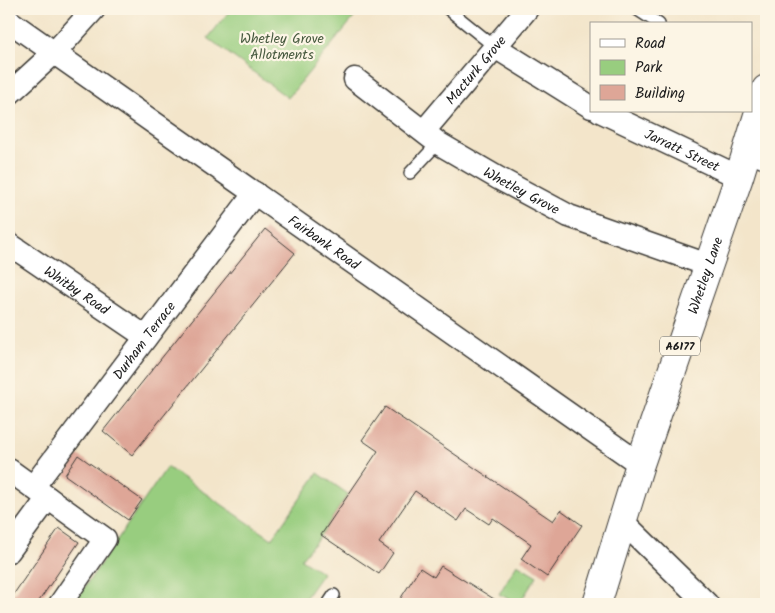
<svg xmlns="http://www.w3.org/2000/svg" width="775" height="613" font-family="Kalam,sans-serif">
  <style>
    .green { fill: #98cd7f; stroke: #5a744e }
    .building { fill: #dea697 }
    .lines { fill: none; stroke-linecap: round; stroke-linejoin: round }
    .service-casing { stroke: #3c3a36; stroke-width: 14 }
    .minor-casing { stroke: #3c3a36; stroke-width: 25 }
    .primary-casing { stroke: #3c3a36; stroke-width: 30 }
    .service { stroke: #fff; stroke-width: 11 }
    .minor { stroke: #fff; stroke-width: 22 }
    .primary { stroke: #fff; stroke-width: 28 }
    .labels { text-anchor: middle; stroke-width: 4.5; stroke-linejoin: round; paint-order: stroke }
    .shield { fill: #fcf5e5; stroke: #5f5d58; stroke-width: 1 }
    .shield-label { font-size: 12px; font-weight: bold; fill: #1c1c1c }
    .park-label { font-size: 14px; fill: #475a3f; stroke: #fcf5e5 }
    .street-label { font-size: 14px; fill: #1c1c1c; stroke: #fcf5e5 }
  </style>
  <rect width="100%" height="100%" fill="#fcf5e5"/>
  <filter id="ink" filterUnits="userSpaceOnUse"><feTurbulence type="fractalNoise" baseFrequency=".02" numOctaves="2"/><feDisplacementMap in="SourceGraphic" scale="10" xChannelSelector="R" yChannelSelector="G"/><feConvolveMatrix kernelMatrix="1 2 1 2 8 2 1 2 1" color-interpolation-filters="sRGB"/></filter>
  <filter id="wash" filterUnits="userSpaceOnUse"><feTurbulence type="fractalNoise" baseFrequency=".0096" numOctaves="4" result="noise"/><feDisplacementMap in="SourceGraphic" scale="20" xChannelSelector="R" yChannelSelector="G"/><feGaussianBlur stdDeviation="1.12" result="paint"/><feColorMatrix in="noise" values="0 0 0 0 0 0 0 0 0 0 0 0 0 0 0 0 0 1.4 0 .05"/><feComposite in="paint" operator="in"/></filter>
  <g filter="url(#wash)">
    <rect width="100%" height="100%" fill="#f3e5ca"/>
    <path class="green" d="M231,9H361L288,98L208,38Z
      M167,467L272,539L318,473L348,494L321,535L301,559L323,573L301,604H73Z
      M517,564L537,576L519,604L499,594Z"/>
    <g id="blocks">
      <path class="building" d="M265,229L295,253L132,455L103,431Z
        M385,407L553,521L561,510L582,525L547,577L521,559L531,544L493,518L489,524L466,509L458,521L415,491L379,543L393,553L379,574L321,535L378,451L362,440Z
        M78,455L142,500L128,520L65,475Z
        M59,528L79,542L37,604H9V601Z
        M441,566L502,604H397L420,568L434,577Z"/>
    </g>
  </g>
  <g filter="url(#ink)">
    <use href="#blocks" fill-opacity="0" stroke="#3c3a36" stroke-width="1"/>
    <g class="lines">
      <defs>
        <path id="service" d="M448,9L495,47
          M636,9L659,24
          M410,173L438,143
          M328,604L334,595"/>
        <g id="minor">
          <path id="s1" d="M9,21L640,464"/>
          <path d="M495,47L591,107"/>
          <path id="s2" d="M355,79L438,143L498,178L569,216L708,265"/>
          <path d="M9,94L55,52L94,9"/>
          <path id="s3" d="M600,111L739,177"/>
          <path id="s4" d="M424,131L527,9"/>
          <path d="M747,150L766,158"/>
          <path id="s5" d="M9,244L146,337"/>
          <path d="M9,470L105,539L60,604"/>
          <path id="s6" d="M33,487L255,193"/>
          <path d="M623,522L707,604"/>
          <path d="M9,551L48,498"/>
        </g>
        <g id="primary">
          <path id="s7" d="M597,604L640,464L739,177L766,89"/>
        </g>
      </defs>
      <use href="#service" class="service-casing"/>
      <use href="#minor" class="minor-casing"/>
      <use href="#primary" class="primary-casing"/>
      <use href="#service" class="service"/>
      <use href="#minor" class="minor"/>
      <use href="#primary" class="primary"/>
    </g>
  </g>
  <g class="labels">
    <rect class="shield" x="660" y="336.5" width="40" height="19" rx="4"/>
    <g class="shield-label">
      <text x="680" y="350">A6177</text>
    </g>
    <g class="park-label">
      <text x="282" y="43">Whetley Grove<tspan x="282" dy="16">Allotments</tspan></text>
    </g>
    <g class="street-label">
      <text dy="5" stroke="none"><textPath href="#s4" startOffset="80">Macturk Grove</textPath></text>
      <text dy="5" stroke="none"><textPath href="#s3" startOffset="91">Jarratt Street</textPath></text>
      <text dy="5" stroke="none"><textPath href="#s2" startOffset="201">Whetley Grove</textPath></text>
      <text dy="5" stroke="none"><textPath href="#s1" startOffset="385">Fairbank Road</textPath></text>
      <text dy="5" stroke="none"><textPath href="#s7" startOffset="346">Whetley Lane</textPath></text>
      <text dy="5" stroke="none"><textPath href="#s5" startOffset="82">Whitby Road</textPath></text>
      <text dy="5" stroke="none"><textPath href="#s6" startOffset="184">Durham Terrace</textPath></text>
    </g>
  </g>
  <rect width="775" height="613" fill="none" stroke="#fcf5e5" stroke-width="30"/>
  <rect x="590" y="22" width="162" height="90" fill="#fcf5e5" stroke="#a29e95"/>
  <rect x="600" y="39" width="25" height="8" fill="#ffffff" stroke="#a29e95"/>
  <text x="635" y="48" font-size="15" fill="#1c1c1c">Road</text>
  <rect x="600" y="60" width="25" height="15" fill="#98cd7f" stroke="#a29e95"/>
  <text x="635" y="72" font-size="15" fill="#1c1c1c">Park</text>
  <rect x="600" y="85" width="25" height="15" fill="#dea697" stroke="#a29e95"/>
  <text x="635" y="98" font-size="15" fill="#1c1c1c">Building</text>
</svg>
